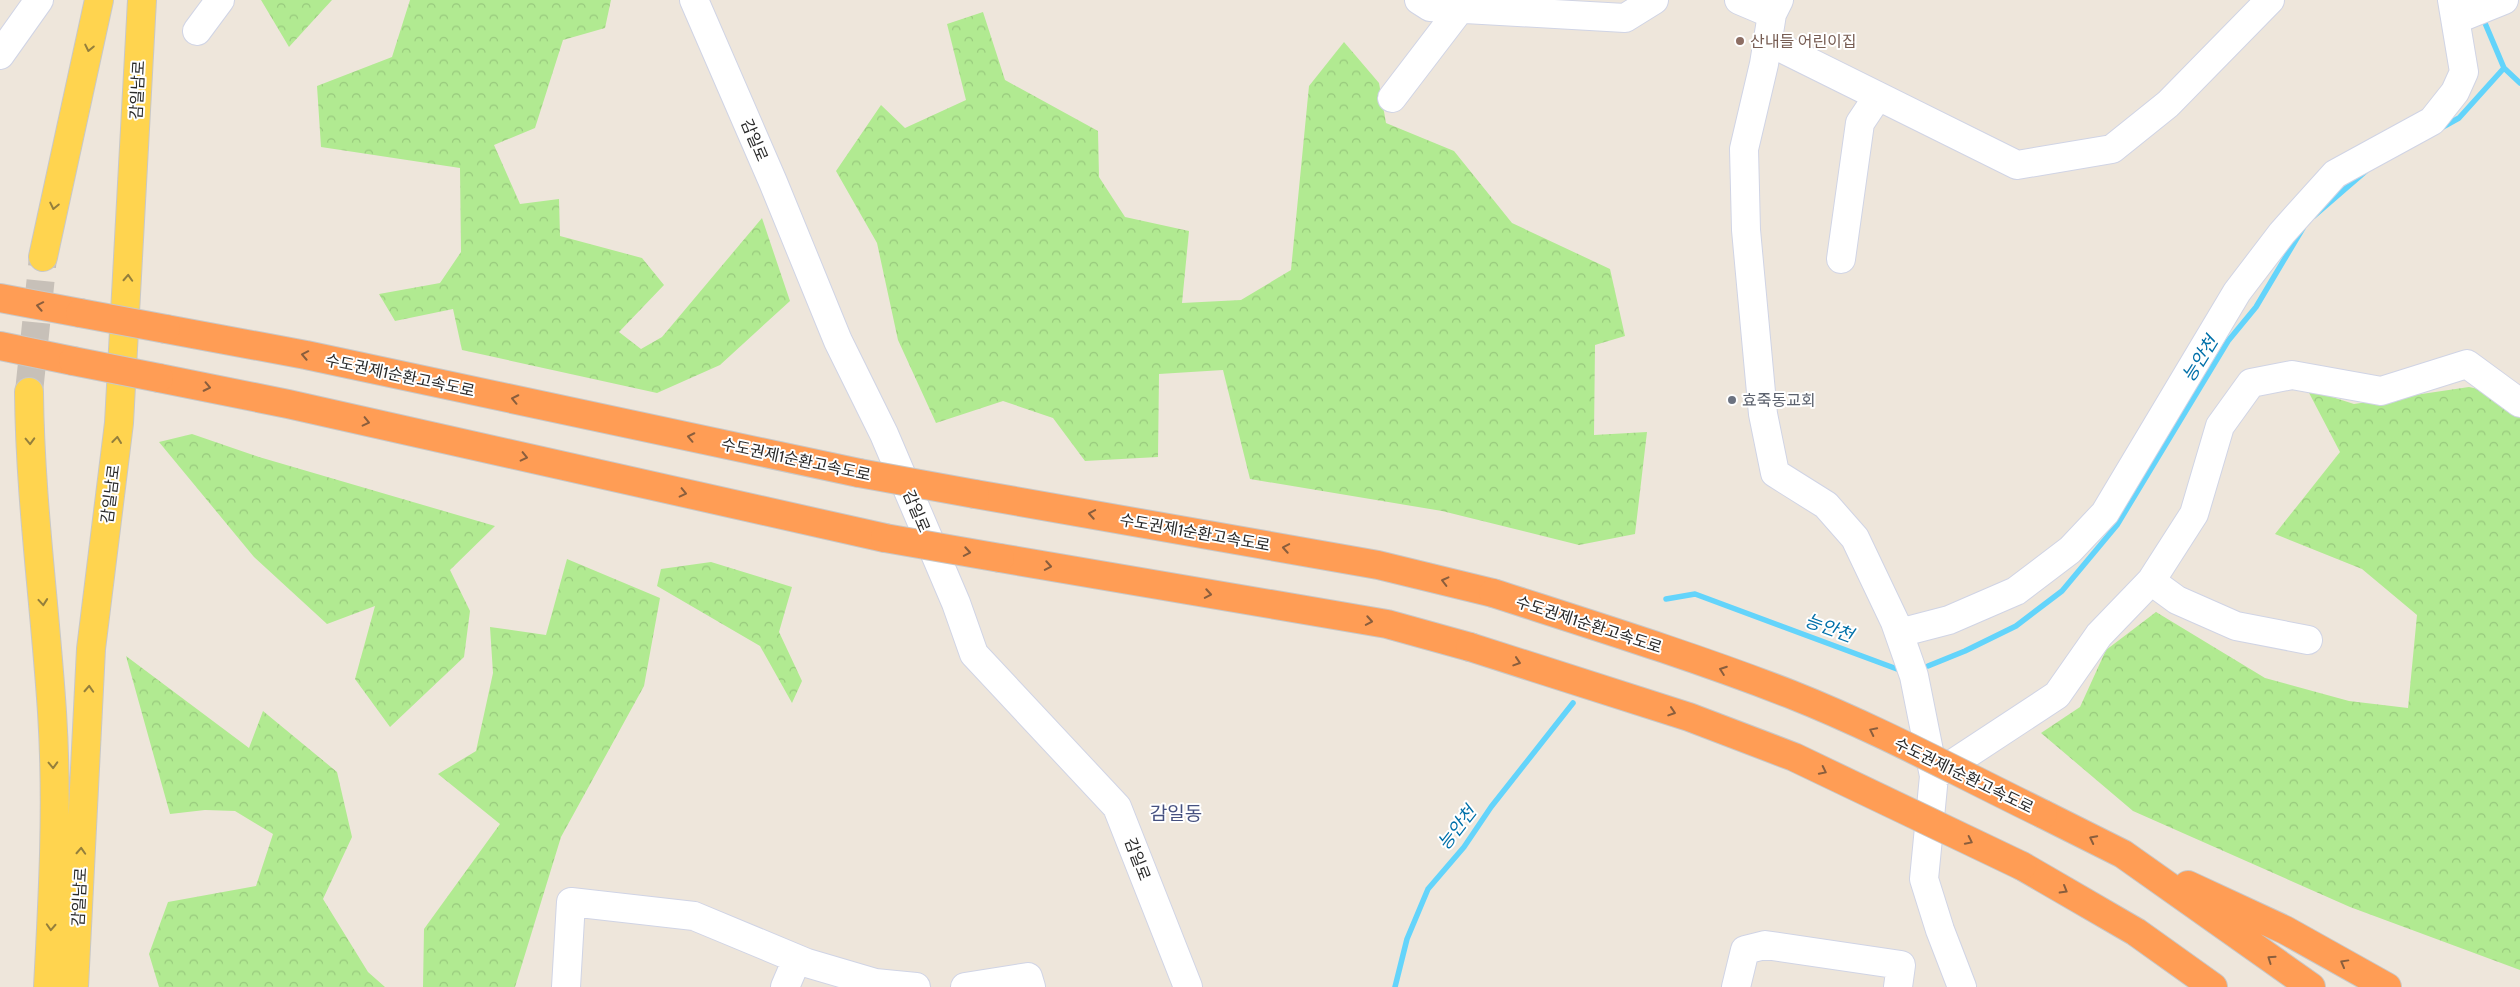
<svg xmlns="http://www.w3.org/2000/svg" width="2520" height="987" font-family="Cabin,'Noto Sans KR',sans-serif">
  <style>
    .forest { fill: url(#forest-crowns) }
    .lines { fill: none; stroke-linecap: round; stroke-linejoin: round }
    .stream { stroke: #63d4fb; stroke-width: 5.5 }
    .major-tunnel { stroke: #c7c0b8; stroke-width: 28; stroke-dasharray: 28 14; stroke-linecap: butt }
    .minor-casing { stroke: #d0d4e5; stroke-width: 30 }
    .major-casing { stroke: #c8c8c8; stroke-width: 30 }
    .highway-casing { stroke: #c8c8c8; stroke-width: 30 }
    .minor { stroke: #fff; stroke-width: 28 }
    .major { stroke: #ffd44f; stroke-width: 28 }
    .highway { stroke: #ff9d55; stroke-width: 28 }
    .highway-bridge-casing { stroke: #c8c8c8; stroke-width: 30; stroke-linecap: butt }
    .highway-bridge { stroke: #ff9d55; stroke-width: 28 }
    .oneway { stroke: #947f3c }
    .oneway2 { stroke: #8a5e3d }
    .education-dot { fill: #8d6e63; stroke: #fff; stroke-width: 2 }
    .worship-dot { fill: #6b7280; stroke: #fff; stroke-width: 2 }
    .labels { text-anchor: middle; stroke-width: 4; stroke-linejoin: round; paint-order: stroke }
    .education-label { font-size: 16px; fill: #785e54; stroke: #fff; text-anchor: start }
    .street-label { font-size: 16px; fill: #2a2a2a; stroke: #fff }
    .worship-label { font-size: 16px; fill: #5b616d; stroke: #fff; text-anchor: start }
    .water-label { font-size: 18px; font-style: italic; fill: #0070a9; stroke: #fff }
    .quarter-label { font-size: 19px; fill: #465180; stroke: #fff }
  </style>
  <defs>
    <pattern id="forest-crowns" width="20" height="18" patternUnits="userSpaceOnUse" patternTransform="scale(1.25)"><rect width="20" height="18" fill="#b1ea91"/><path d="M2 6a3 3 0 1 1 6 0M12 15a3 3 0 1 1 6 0" fill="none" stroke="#98c97d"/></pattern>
  </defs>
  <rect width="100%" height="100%" fill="#eee6db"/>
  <path class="forest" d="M261,0H332L289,47Z
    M410,0H611L605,28L563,40L535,128L494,145L520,204L559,199L560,236L642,258L664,285L619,332L641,349L662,337L762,218L790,301L720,365L657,393L462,350L453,309L395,321L379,294L440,283L461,252L460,168L321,147L317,86L392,57Z
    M983,12L1005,80L1098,131L1099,177L1125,217L1189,231L1182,303L1241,300L1291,270L1309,86L1344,42L1379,83L1386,123L1454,151L1512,223L1610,269L1625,336L1595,345L1594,435L1647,432L1635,534L1579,545L1442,511L1250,479L1223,370L1159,374L1158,457L1085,461L1053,418L1003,401L936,423L898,340L877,243L836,171L881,105L905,128L966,100L947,24Z
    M2469,387L2520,398V970L2350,907L2133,811L2041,733L2080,707L2106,650L2156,612L2265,678L2349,701L2408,708L2417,615L2362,569L2275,534L2340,452L2307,389L2354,404Z
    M192,434L259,457L495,526L450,570L470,611L464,657L390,727L355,679L375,606L327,624L254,557L159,442Z
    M567,559L660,598L644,686L561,837L515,987H423L424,929L500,824L438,774L476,751L493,673L490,627L546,635Z
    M711,562L792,587L779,632L802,681L792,703L760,646L657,586L661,569Z
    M126,656L249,748L263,711L337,772L352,837L323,899L368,972L385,987H159L149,954L168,902L256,886L273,834L235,811L205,810L170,814Z"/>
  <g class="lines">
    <path class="stream" d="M2482,16L2504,68L2520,83
      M2441,128L2459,118L2504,68
      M2314,216L2366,171
      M1666,599L1695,594L1897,669
      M1928,666L1965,651L2016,626L2062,591L2117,525L2228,341L2256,307L2303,228
      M1395,987L1407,939L1428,889L1464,847L1491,807L1573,703"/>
    <path class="major-tunnel" d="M29,392L43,257"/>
    <defs>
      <path id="minor" d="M694,0L773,182L838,341L884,434L956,603L974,654L1117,807L1188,987
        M1419,0L1430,7L1625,18L1654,0
        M1739,0L1772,14
        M1779,0L1772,14L1764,64L1744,149L1746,230L1763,414L1775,473L1826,505L1855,538L1895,622L1914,676L1934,776L1924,879L1940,930L1962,987
        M2457,19L2504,0
        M197,31L220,0
        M1767,41L2017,165L2112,149L2168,104L2270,0
        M0,55L39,0
        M1392,98L1460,9
        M1841,259L1860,123L1878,96
        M2151,581L2177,600L2236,626L2308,640
        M1899,633L1949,620L2016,591L2070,550L2105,513L2237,292L2282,233L2335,174L2432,121L2455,92L2464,72L2452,0
        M1934,776L2057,695L2099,635L2151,581L2194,514L2220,426L2251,383L2292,375L2381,391L2467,364L2520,403
        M566,987L571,902L694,916L807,963L875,983L916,987
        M785,987L797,959
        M965,987L1028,977L1031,987
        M1736,987L1745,950L1765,945L1901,965L1898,987"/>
      <path id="major" d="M43,257L99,0
        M29,392C30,499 45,605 52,712C58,804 53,895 48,987
        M74,987L91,649L119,423L142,0"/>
      <path id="highway" d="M0,298L80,313
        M166,329L306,355L859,473
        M0,346L73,361
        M159,378L288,404L885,538
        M975,494L1378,565L1493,593
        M1000,558L1387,624L1470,647
        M2043,814L2123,854L2311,987
        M2022,866L2136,932L2213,987
        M2188,885L2285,930L2387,987"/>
    </defs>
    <use href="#minor" class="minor-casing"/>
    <use href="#major" class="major-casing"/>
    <use href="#highway" class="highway-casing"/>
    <use href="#minor" class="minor"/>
    <use href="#major" class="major"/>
    <use href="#highway" class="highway"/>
    <defs>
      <path id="highway-bridge" d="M80,313L166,329
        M73,361L159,378
        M859,473L975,494
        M885,538L1000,558
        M1493,593C1592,625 1692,656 1790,694C1876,728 1959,773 2043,814
        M1470,647L1689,717L1794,757L2022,866"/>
    </defs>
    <use href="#highway-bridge" class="highway-bridge-casing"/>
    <use href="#highway-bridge" class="highway-bridge"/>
  </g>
  <defs><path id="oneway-chevron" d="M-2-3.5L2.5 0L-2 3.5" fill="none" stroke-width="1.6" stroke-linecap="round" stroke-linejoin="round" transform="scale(1.25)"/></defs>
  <g class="oneway">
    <use href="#oneway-chevron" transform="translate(89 48) rotate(102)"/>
    <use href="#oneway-chevron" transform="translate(54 206) rotate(102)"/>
    <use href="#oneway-chevron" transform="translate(128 278) rotate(-87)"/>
    <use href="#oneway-chevron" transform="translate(117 440) rotate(-83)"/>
    <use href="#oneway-chevron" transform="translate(30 441) rotate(88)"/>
    <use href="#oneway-chevron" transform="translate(43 602) rotate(85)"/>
    <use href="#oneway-chevron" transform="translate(89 689) rotate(-87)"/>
    <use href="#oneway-chevron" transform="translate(53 765) rotate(88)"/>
    <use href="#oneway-chevron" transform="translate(81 851) rotate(-87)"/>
    <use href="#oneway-chevron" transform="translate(51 927) rotate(93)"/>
  </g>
  <g class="oneway2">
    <use href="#oneway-chevron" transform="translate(40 306) rotate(-169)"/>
    <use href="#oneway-chevron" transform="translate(305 355) rotate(-169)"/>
    <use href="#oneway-chevron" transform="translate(207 387) rotate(12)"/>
    <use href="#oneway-chevron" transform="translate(515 399) rotate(-168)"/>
    <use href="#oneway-chevron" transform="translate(366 422) rotate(13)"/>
    <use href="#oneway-chevron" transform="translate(691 437) rotate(-168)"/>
    <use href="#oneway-chevron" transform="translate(524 457) rotate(13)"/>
    <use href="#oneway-chevron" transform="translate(683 493) rotate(13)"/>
    <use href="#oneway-chevron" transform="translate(1092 514) rotate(-170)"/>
    <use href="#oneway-chevron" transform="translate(1286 548) rotate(-170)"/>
    <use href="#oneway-chevron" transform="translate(967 552) rotate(10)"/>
    <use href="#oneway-chevron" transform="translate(1048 566) rotate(10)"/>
    <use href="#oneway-chevron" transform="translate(1445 581) rotate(-166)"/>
    <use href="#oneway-chevron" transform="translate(1208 594) rotate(10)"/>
    <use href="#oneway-chevron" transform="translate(1369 621) rotate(10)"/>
    <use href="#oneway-chevron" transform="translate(1517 662) rotate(18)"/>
    <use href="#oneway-chevron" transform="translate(1723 670) rotate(-160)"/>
    <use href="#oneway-chevron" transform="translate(1672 712) rotate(18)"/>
    <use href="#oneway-chevron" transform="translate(1873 731) rotate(-154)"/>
    <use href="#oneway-chevron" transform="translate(1823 771) rotate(26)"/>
    <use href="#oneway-chevron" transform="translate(2093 839) rotate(-153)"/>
    <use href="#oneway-chevron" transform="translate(1969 841) rotate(26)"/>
    <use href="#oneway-chevron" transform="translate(2064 890) rotate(30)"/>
    <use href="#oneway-chevron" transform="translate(2271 959) rotate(-145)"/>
    <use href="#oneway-chevron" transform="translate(2344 963) rotate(-151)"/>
  </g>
  <circle class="education-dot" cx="1740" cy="41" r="5"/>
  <circle class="worship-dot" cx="1732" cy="400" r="5"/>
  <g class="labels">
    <g class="education-label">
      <text x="1750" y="47">산내들 어린이집</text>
    </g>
    <g class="street-label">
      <text transform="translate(137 90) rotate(-87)" y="6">감일남로</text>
      <text transform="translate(755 140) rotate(67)" y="6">감일로</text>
      <text transform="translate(400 375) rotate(12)" y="6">수도권제1순환고속도로</text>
      <text transform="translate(796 459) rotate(12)" y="6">수도권제1순환고속도로</text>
      <text transform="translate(110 494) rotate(-83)" y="6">감일남로</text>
      <text transform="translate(917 511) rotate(67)" y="6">감일로</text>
      <text transform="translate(1195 532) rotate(10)" y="6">수도권제1순환고속도로</text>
      <text transform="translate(1589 624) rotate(18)" y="6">수도권제1순환고속도로</text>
      <text transform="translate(1964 775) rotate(26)" y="6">수도권제1순환고속도로</text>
      <text transform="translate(1138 859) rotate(69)" y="6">감일로</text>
      <text transform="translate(79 897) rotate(-87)" y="6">감일남로</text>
    </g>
    <g class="worship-label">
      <text x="1742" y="406">효죽동교회</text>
    </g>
    <g class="water-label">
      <text transform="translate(2200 359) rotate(-58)" y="6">능안천</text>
      <text transform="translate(1829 628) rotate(20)" y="6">능안천</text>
      <text transform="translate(1457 828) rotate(-52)" y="6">능안천</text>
    </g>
    <g class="quarter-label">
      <text x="1176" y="820">감일동</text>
    </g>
  </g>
</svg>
